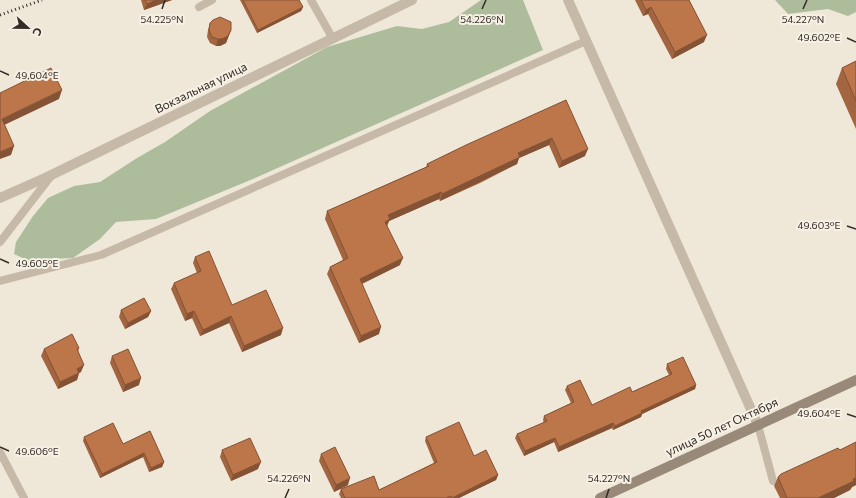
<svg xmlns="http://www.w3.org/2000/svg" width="856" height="498" font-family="Commissioner,sans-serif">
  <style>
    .green { fill: #adbd9b }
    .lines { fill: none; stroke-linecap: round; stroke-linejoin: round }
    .lane { stroke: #c6b9a7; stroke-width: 8 }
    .street { stroke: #c6b9a7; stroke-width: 10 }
    .secondary { stroke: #998978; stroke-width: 10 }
    .rail { stroke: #332c27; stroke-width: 3; stroke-dasharray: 1 3; stroke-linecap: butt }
    .wall { fill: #a36540 }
    .shaded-wall { fill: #845234 }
    .building { fill: #bd754a; stroke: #845234 }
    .ticks { fill: none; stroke: #332c27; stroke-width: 1.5 }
    .labels { text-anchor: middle; stroke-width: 4; stroke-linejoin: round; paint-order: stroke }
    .street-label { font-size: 12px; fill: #332c27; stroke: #f7f1e5 }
    .ticks-label { font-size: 10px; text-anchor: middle; fill: #332c27; stroke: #f7f1e5; stroke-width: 4; stroke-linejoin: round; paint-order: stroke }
  </style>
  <rect width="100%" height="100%" fill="#efe8d9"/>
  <path class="green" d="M481,0H523L543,50L253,179L156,219L116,222L100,239L73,258L27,260L14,254L16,242L33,216L48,198L74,186L100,182L137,158L165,142L210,111L327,47L397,26L422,29L449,22Z
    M775,0H856V12L848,16L828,9L788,14Z"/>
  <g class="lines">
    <path class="lane" d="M311,0L333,39
      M199,7L212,0
      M0,242L51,176
      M0,281L101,255L586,41
      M758,425L773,481
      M0,452L24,498"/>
    <path class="street" d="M568,0L758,425
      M0,198L45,178L412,0"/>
    <path class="secondary" d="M600,498L856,380"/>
    <path class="rail" d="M0,15L42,0"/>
  </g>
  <path class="wall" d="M141,0H172L144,10Z
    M240,0H299L303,7L301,11L257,33Z
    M635,0H689L704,42L672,59L648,14L643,16Z
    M210,23L231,30L226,43L220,46H216L210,43L207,37L208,30Z
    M856,61V129L836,84L842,68Z
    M566,100L585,156L559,168L549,145L519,158L517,164L480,183L440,201L439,199L389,221L387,226L400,265L362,284L379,334L359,343L327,274L330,267L343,260L325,219L327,211L426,167L427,164Z
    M195,257L232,305L281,335L242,352L229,323L200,336L192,318L185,321L171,289L174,283L197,273L193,263Z
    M121,310L151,311L148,317L125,329L119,317Z
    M79,348L78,352L81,372L79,373L77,380L58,389L41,356L44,349Z
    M112,356L139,385L123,392L110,363Z
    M667,364L696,385L695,389L642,414L641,417L613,430L612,428L558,452L554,442L524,456L515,438L517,434L544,423L543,420L544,416L571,403L565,390L567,386L592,405L632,392L669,375L666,369Z
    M150,431L164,462L162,467L149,472L143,457L100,478L83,441L84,437L123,444Z
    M426,437L474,456L498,475L496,480L459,498H341L339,494L341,489L379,490L434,463L425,441Z
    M856,442V485L852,487L850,490L834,498H780L774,486L778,477L840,450Z
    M222,450L258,469L231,481L220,457Z
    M321,454L348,485L334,492L319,461Z"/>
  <path class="shaded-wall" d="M156,0H172L144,10L147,4Z
    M303,7L301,11L257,33L258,30Z
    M651,7L648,14L643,16L646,10Z
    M231,30L226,43L220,46H216L218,39Z
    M707,35L704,42L672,59L675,52Z
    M62,90L59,99L0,127L2,119Z
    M552,138L549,145L519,158L517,164L440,201L442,194L518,153Z
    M14,146L11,155L0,159V152Z
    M588,149L585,156L559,168L562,161Z
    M441,192L439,199L389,221L387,226L382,229L388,215Z
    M403,258L400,265L357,286L360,279Z
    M151,311L148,317L125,329L128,323Z
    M194,311L192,318L185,321L187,314Z
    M231,316L229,323L200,336L203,330Z
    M381,327L379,334L359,343L361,336Z
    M283,328L281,335L242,352L244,346Z
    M84,365L81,372L74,375L77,369Z
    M79,373L77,380L58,389L60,382Z
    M141,378L139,385L123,392L125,385Z
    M696,385L695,389L642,414L641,417L613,430L615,426L641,411Z
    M613,423L612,428L558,452L559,447Z
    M555,438L554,442L524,456L525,451Z
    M144,453L143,457L100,478L102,474Z
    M164,462L162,467L149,472L151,468Z
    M261,462L258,469L231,481L233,475Z
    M498,475L496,480L459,498H452Z
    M350,478L348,485L334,492L336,485Z
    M856,478V485L852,487L850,490L834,498H818Z"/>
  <path class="building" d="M145,0H156L147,4Z
    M243,0H299L303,7L258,30Z
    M641,0H689L707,35L675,52L651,7L646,10Z
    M220,17L231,22V30L228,36L222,39H218L212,37L209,30L210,23L213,20Z
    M856,61V101L842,68Z
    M51,68L62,90L2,119L14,146L0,152V93Z
    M566,100L588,149L562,161L552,138L518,153L520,157L482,175L442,194L441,192L388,215L390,219L385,222L403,258L360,279L381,327L361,336L330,267L348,258L327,211L429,166L427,164L466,145Z
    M209,251L232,305L266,290L283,328L244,346L231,316L203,330L194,311L187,314L174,283L201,271L195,257Z
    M144,298L151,311L128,323L121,310Z
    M72,334L79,348L77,349L84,365L77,369L79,373L60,382L44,349Z
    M128,349L141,378L125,385L112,356Z
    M683,357L696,385L641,411L642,413L615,426L613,423L559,447L555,438L525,451L517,434L547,421L544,416L574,402L567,386L580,380L592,405L630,387L632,392L672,374L667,364Z
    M459,422L474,456L486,450L498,475L452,498L451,496L446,498H345L341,489L374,476L379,490L437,462L426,437Z
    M113,423L123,444L150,431L164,462L151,468L144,453L102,474L84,437Z
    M250,438L261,462L233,475L222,450Z
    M856,442V478L853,479L854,481L818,498H787L778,477L781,474L838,448L840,450Z
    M335,447L350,478L336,485L321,454Z"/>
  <path class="ticks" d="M162,9L165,0M482,9L486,0M803,9L807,0M847,38L856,42M0,71L9,75M847,226L856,229M0,259L9,263M847,414L856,417M0,447L9,451M285,498L289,489M606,498L609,489"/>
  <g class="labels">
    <g class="street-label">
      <text transform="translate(201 88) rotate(-26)" y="4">Вокзальная улица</text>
      <text transform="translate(722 427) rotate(-25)" y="4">улица 50 лет Октября</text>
    </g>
  </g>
  <g class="ticks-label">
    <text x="162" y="23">54.225°N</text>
    <text x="482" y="23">54.226°N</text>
    <text x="803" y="23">54.227°N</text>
    <text x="819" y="41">49.602°E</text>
    <text x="37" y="79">49.604°E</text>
    <text x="819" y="229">49.603°E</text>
    <text x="37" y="267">49.605°E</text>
    <text x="819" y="417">49.604°E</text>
    <text x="37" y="455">49.606°E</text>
    <text x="289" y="482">54.226°N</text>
    <text x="609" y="482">54.227°N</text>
  </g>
  <g transform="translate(28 28) rotate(112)" stroke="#f7f1e5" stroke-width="3" paint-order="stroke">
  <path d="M0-3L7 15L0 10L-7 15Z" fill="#332c27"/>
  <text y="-6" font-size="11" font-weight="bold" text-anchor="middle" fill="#332c27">С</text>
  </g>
</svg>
